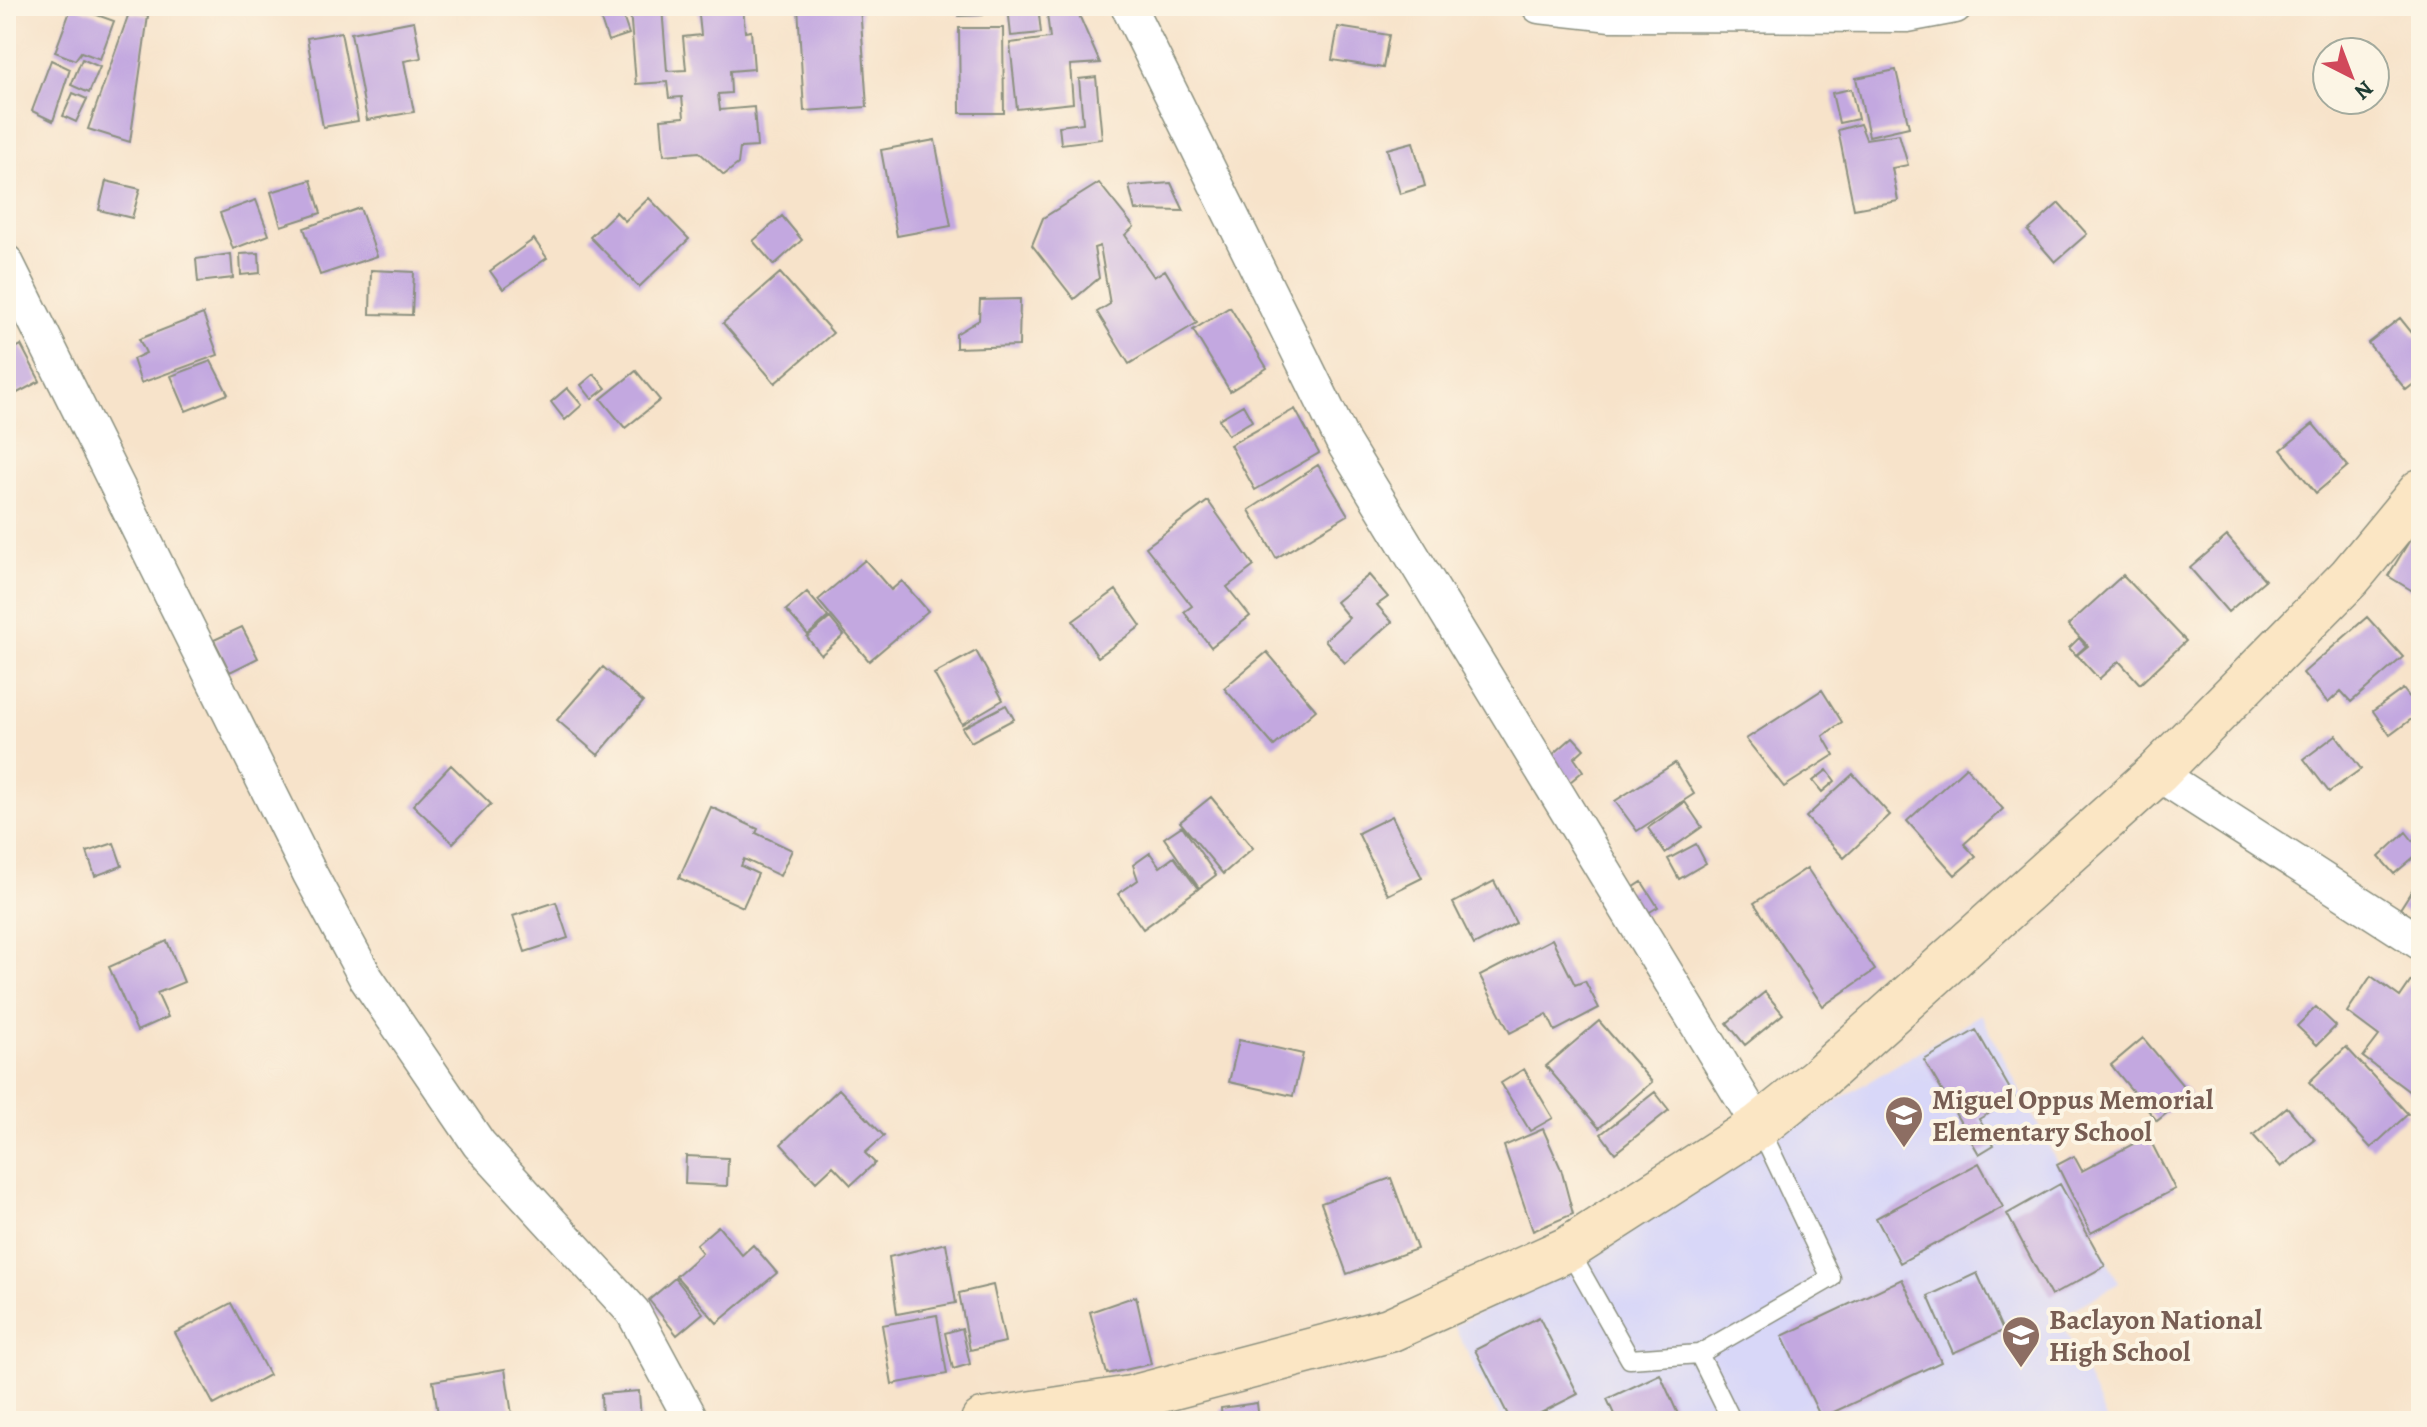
<svg xmlns="http://www.w3.org/2000/svg" width="2427" height="1427" font-family="Alegreya,serif">
  <style>
    .built { fill: #d8d7f8 }
    .building { fill: #c3a8e0 }
    .lines { fill: none; stroke-linecap: round; stroke-linejoin: round }
    .service-casing { stroke: #8b907f; stroke-width: 21 }
    .minor-casing { stroke: #8b907f; stroke-width: 37 }
    .secondary-casing { stroke: #8b907f; stroke-width: 47 }
    .service { stroke: #fff; stroke-width: 18 }
    .minor { stroke: #fff; stroke-width: 34 }
    .secondary { stroke: #fbe6c4; stroke-width: 44 }
    .labels { text-anchor: middle; stroke-width: 8; stroke-linejoin: round; paint-order: stroke }
    .education-label { font-size: 28px; font-weight: bold; fill: #785e54; stroke: #fcf5e5; text-anchor: start }
  </style>
  <rect width="100%" height="100%" fill="#fcf5e5"/>
  <filter id="ink" filterUnits="userSpaceOnUse"><feTurbulence type="fractalNoise" baseFrequency=".0125" numOctaves="2"/><feDisplacementMap in="SourceGraphic" scale="16" xChannelSelector="R" yChannelSelector="G"/><feConvolveMatrix kernelMatrix="1 2 1 2 8 2 1 2 1" color-interpolation-filters="sRGB"/></filter>
  <filter id="wash" filterUnits="userSpaceOnUse"><feTurbulence type="fractalNoise" baseFrequency=".006" numOctaves="4" result="noise"/><feDisplacementMap in="SourceGraphic" scale="32" xChannelSelector="R" yChannelSelector="G"/><feGaussianBlur stdDeviation="1.8" result="paint"/><feColorMatrix in="noise" values="0 0 0 0 0 0 0 0 0 0 0 0 0 0 0 0 0 1.4 0 .05"/><feComposite in="paint" operator="in"/></filter>
  <g filter="url(#wash)">
    <rect width="100%" height="100%" fill="#f7e3ca"/>
    <path class="built" d="M1981,1014L2119,1283L2060,1317L2107,1421H1502L1454,1326L1511,1297Z"/>
    <g id="blocks">
      <path class="building" d="M72,6L114,21L100,59L81,52L75,60L55,52Z
        M698,6H743L745,32L751,31L754,69L730,71L731,93L718,94L720,110L754,107L757,147L740,148L738,164L724,175L699,152L664,155L661,119L684,117L682,97L669,98L667,82L636,84L630,10L662,7L667,71L686,70L683,37L701,35Z
        M798,6H860L867,107L804,111Z
        M958,6H983V15L959,16Z
        M1008,6H1038L1041,33L1011,36Z
        M1046,6L1076,8L1100,63L1070,65L1073,103L1017,109L1010,43L1050,38Z
        M620,8L629,34L608,41L599,14Z
        M129,13L148,16L130,142L88,129Z
        M414,21L421,58L404,61L414,112L367,120L351,33Z
        M1338,27L1389,35L1383,68L1332,60Z
        M959,28H1003L1004,113H960Z
        M341,32L358,121L323,127L307,38Z
        M82,59L100,67L89,93L71,85Z
        M51,60L70,69L53,121L32,111Z
        M1896,70L1909,127L1869,136L1856,78Z
        M1096,77L1102,139L1061,144L1059,126L1083,123L1079,79Z
        M1851,89L1858,119L1839,123L1832,93Z
        M73,93L87,99L76,122L63,116Z
        M1860,124L1866,139L1899,134L1908,165L1892,168L1898,201L1854,209L1838,130Z
        M935,140L951,226L897,236L881,150Z
        M1413,142L1425,186L1400,194L1387,149Z
        M311,180L321,213L281,226L271,192Z
        M106,181L140,189L132,218L99,210Z
        M1099,183L1134,227L1125,235L1154,277L1165,270L1197,323L1129,364L1097,312L1110,304L1100,246L1094,248L1099,278L1074,299L1032,245L1043,218Z
        M1171,183L1184,211L1135,210L1129,186Z
        M649,198L689,239L639,287L590,237L616,212L625,221Z
        M256,200L269,235L233,249L220,213Z
        M2059,203L2087,234L2055,262L2028,231Z
        M360,208L377,256L320,275L304,228Z
        M782,216L802,240L774,265L753,241Z
        M534,239L547,258L503,289L490,271Z
        M259,253L260,273L241,275L240,254Z
        M231,254L233,278L198,282L196,259Z
        M371,270L414,272L412,315L370,314Z
        M780,273L833,333L775,383L723,323Z
        M1020,299L1019,346L956,348V334L979,320L980,300Z
        M1230,307L1267,368L1230,391L1193,330Z
        M203,314L218,355L141,383L133,359L146,353L139,339Z
        M2400,318L2421,344V378L2406,390L2368,343Z
        M21,345L40,381L6,399V353Z
        M211,361L228,394L186,411L171,376Z
        M636,371L660,400L625,428L601,399Z
        M594,374L606,388L592,399L581,385Z
        M567,388L582,405L565,420L551,402Z
        M1243,405L1252,421L1228,435L1219,419Z
        M1295,409L1319,453L1255,490L1230,445Z
        M2313,424L2348,466L2316,493L2281,450Z
        M1318,465L1348,515L1276,558L1249,510Z
        M1208,501L1254,566L1227,587L1250,616L1211,647L1184,612L1192,606L1146,547Z
        M2416,530L2421,533V596L2388,576Z
        M2227,536L2265,580L2228,612L2190,568Z
        M865,560L891,590L902,581L928,611L869,661L818,600Z
        M1369,575L1388,597L1377,605L1392,622L1345,663L1325,640L1349,618L1336,602Z
        M2123,575L2186,641L2140,684L2119,661L2099,679L2077,655L2088,646L2068,625Z
        M1116,590L1141,626L1098,657L1073,621Z
        M807,592L828,617L808,635L786,610Z
        M2367,617L2403,657L2351,702L2341,691L2328,703L2303,673Z
        M830,618L844,635L821,655L807,637Z
        M242,627L258,658L230,672L214,640Z
        M2079,638L2086,646L2076,655L2069,648Z
        M976,651L1003,700L962,724L934,674Z
        M1267,652L1316,710L1274,746L1224,688Z
        M603,667L643,702L598,755L557,720Z
        M2403,689L2421,712L2390,735L2373,711Z
        M1822,690L1842,722L1823,736L1834,755L1784,787L1746,739Z
        M1006,705L1014,719L971,742L962,728Z
        M2336,735L2361,769L2329,792L2304,759Z
        M1573,737L1584,749L1574,758L1583,771L1570,782L1550,757Z
        M1675,763L1694,794L1637,831L1615,801Z
        M451,765L491,804L453,843L413,805Z
        M1966,767L2003,809L1964,844L1976,857L1955,875L1907,821Z
        M1827,770L1835,781L1822,792L1813,781Z
        M1853,774L1890,815L1844,858L1806,817Z
        M1211,797L1253,848L1223,874L1180,822Z
        M1685,802L1702,827L1665,853L1648,828Z
        M711,807L758,829L756,833L792,850L780,876L744,859L741,866L758,874L743,907L679,878Z
        M1392,816L1422,878L1388,895L1358,833Z
        M1182,826L1216,875L1199,888L1164,838Z
        M2406,832L2421,851L2394,874L2379,857Z
        M114,843L122,866L95,876L87,852Z
        M1696,844L1706,863L1679,879L1668,859Z
        M1150,853L1160,867L1174,857L1198,889L1143,929L1118,894L1138,880L1133,865Z
        M1807,868L1875,970L1823,1006L1754,903Z
        M2421,876V922L2400,909Z
        M1494,881L1516,923L1474,945L1453,903Z
        M1642,882L1658,907L1638,919L1622,895Z
        M556,902L568,938L525,952L513,916Z
        M1552,939L1575,985L1585,981L1599,1008L1555,1031L1547,1014L1510,1033L1480,976Z
        M167,941L184,982L157,993L168,1017L137,1031L109,967Z
        M2371,976L2400,997L2411,981L2421,988V1094L2418,1098L2363,1057L2379,1036L2347,1012Z
        M1765,992L1783,1014L1745,1045L1727,1023Z
        M2316,1007L2336,1026L2317,1045L2297,1026Z
        M1599,1021L1652,1082L1599,1128L1546,1066Z
        M1976,1030L2015,1098L1979,1119L1994,1145L1979,1154L1924,1060Z
        M2143,1038L2190,1094L2157,1121L2111,1065Z
        M1239,1040L1303,1054L1293,1096L1229,1082Z
        M2346,1047L2408,1114L2371,1148L2309,1082Z
        M1524,1069L1553,1118L1530,1131L1501,1083Z
        M839,1089L884,1136L865,1153L875,1163L851,1185L833,1166L816,1182L781,1144Z
        M1655,1092L1669,1110L1615,1153L1601,1134Z
        M2287,1107L2315,1140L2281,1167L2253,1135Z
        M1543,1129L1561,1169L1573,1214L1533,1231L1504,1146Z
        M2148,1136L2175,1189L2091,1233L2057,1165L2074,1156L2082,1171Z
        M686,1156L728,1158L727,1186L685,1184Z
        M1979,1163L2003,1207L1900,1263L1876,1218Z
        M1391,1178L1417,1249L1347,1274L1321,1203Z
        M2060,1184L2105,1266L2051,1296L2007,1214Z
        M718,1226L742,1255L753,1245L777,1273L717,1323L676,1276L702,1253L696,1245Z
        M946,1243L956,1303L897,1314L889,1257Z
        M1977,1273L2003,1331L1953,1353L1928,1296Z
        M675,1278L703,1313L677,1335L649,1300Z
        M1902,1279L1941,1362L1821,1418L1782,1336Z
        M993,1285L1005,1342L970,1350L959,1293Z
        M1136,1296L1151,1364L1107,1374L1090,1312Z
        M231,1303L269,1375L214,1405L175,1333Z
        M937,1315L947,1374L892,1384L882,1325Z
        M1539,1317L1578,1394L1525,1421H1511L1475,1350Z
        M962,1328L970,1364L953,1369L945,1333Z
        M505,1369L513,1421H439L433,1381Z
        M1660,1374L1681,1421H1617L1607,1399Z
        M639,1391L641,1421H602L601,1394Z
        M1257,1403L1259,1421H1222L1221,1408Z"/>
    </g>
  </g>
  <g filter="url(#ink)">
    <use href="#blocks" fill-opacity="0" stroke="#8b907f" stroke-width="2"/>
    <g class="lines">
      <defs>
        <path id="service" d="M1568,1249L1630,1359L1699,1354
          M1732,1421L1699,1354L1831,1278L1759,1126"/>
        <path id="minor" d="M1128,6L1343,442L1759,1126
          M1539,6L1611,14L1907,15L1955,6
          M6,262L310,874L366,978L479,1144L633,1312L692,1421
          M2157,773L2421,943"/>
        <path id="secondary" d="M983,1421L1131,1398L1389,1330L1568,1249L1759,1126L1819,1078L2157,773L2350,577L2421,491"/>
      </defs>
      <use href="#service" class="service-casing"/>
      <use href="#minor" class="minor-casing"/>
      <use href="#secondary" class="secondary-casing"/>
      <use href="#service" class="service"/>
      <use href="#minor" class="minor"/>
      <use href="#secondary" class="secondary"/>
    </g>
  </g>
  <defs>
    <symbol id="school-pin" viewBox="-11 -11 22 30"><path d="M0 17L-7.5 6A9.5 9.5 0 1 1 7.5 6Z" fill="#8d6e63" stroke="#fcf5e5"/><path d="M0-5L7-2L0 1L-7-2ZM-4 1L0 2.5L4 1V4Q0 6-4 4Z" fill="#fff"/></symbol>
  </defs>
  <g fill-rule="evenodd">
    <use href="#school-pin" x="1882" y="1093" width="44" height="60"/>
    <use href="#school-pin" x="1999" y="1313" width="44" height="60"/>
  </g>
  <g class="labels">
    <g class="education-label">
      <text x="1932" y="1109">Miguel Oppus Memorial<tspan x="1932" dy="32">Elementary School</tspan></text>
      <text x="2049" y="1329">Baclayon National<tspan x="2049" dy="32">High School</tspan></text>
    </g>
  </g>
  <rect width="2427" height="1427" fill="none" stroke="#fcf5e5" stroke-width="32"/>
  <g transform="translate(2351 76) rotate(138)"><circle r="38" fill="#fcf5e5" stroke="#a4ab9e" stroke-width="2"/>
  <path d="M0-6L14 30L0 20L-14 30Z" fill="#d1495b"/>
  <text y="-12" font-size="22" font-weight="bold" text-anchor="middle" fill="#1f3d34">N</text>
  </g>
</svg>
